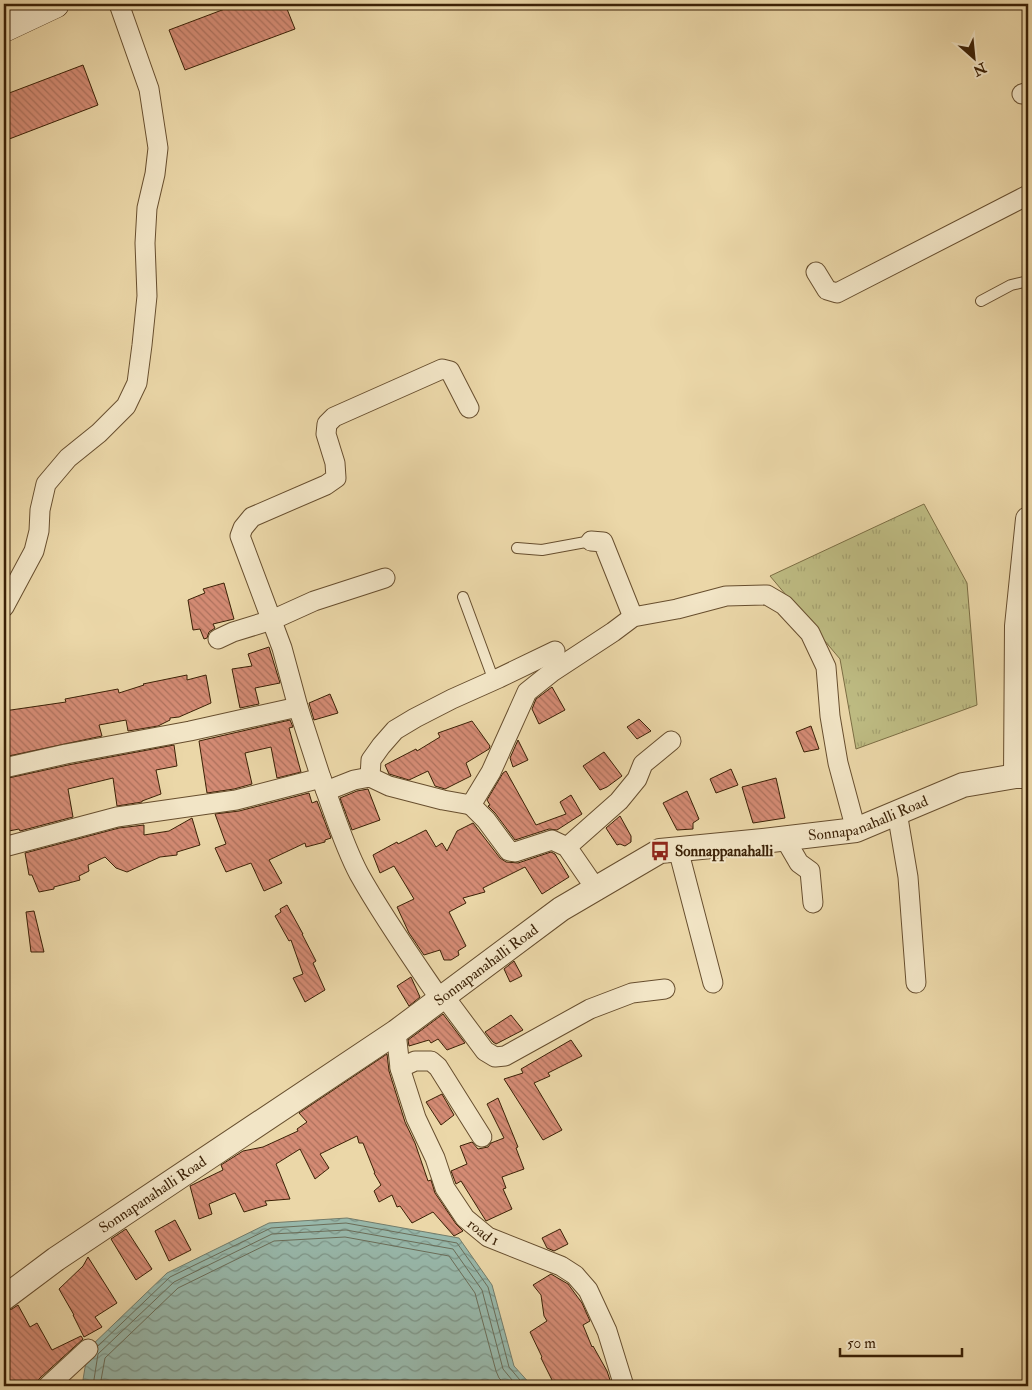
<svg xmlns="http://www.w3.org/2000/svg" width="1032" height="1390" font-family="'IM FELL Double Pica',serif">
  <style>
    .grass { fill: url(#grass-tufts); stroke: #7c6e44 }
    .water { fill: url(#water-waves); stroke: #737c6a }
    .lines { fill: none; stroke-linecap: round; stroke-linejoin: round }
    .shore { stroke: #6a6d59; stroke-width: 1 }
    .building { fill: url(#building-back-hatch); stroke: #3b2106 }
    .service-casing { stroke: #674e2e; stroke-width: 12 }
    .minor-casing { stroke: #674e2e; stroke-width: 21 }
    .tertiary-casing { stroke: #674e2e; stroke-width: 26 }
    .secondary-casing { stroke: #3b2106; stroke-width: 29 }
    .service { stroke: #f2e5c6; stroke-width: 10 }
    .minor { stroke: #f2e5c6; stroke-width: 19 }
    .tertiary { stroke: #f2e5c6; stroke-width: 24 }
    .secondary { stroke: #f2e5c6; stroke-width: 28 }
    .labels { text-anchor: middle; stroke-width: 4; stroke-linejoin: round; paint-order: stroke }
    .street-label { font-size: 15px; fill: #3b2106; stroke: #f2e5c6 }
    .poi-label { font-size: 15px; font-weight: bold; fill: #3b2106; stroke: #f2e5c6; text-anchor: start }
  </style>
  <defs>
    <pattern id="grass-tufts" width="24" height="20" patternUnits="userSpaceOnUse" patternTransform="scale(1.25)"><rect width="24" height="20" fill="#bebc83"/><path d="M3 7l-1-3M5 7V3M7 7l1-3M15 17l-1-3M17 17v-4M19 17l1-3" fill="none" stroke="#a4a170"/></pattern>
    <pattern id="water-waves" width="16" height="10" patternUnits="userSpaceOnUse" patternTransform="scale(1.25)"><rect width="16" height="10" fill="#98b9ac"/><path d="M0 5q4-4 8 0t8 0" fill="none" stroke="#7d968a"/></pattern>
    <pattern id="building-back-hatch" width="6" height="6" patternUnits="userSpaceOnUse" patternTransform="scale(1.25)"><rect width="6" height="6" fill="#d48b74"/><path d="M-1 5l2 2M0 0l6 6M5-1l2 2" fill="none" stroke="#ad715d"/></pattern>
  </defs>
  <rect width="100%" height="100%" fill="#ebd7a8"/>
  <filter id="stains"><feTurbulence type="fractalNoise" baseFrequency=".004" numOctaves="4"/><feColorMatrix values="0 0 0 0 .2 0 0 0 0 .09 0 0 0 0 .02 0 0 0 .5 -.17"/></filter>
  <radialGradient id="worn" r=".72"><stop offset=".6" stop-color="#630" stop-opacity="0"/><stop offset="1" stop-color="#630" stop-opacity=".3"/></radialGradient>
  <path class="grass" d="M924,504L967,583L977,705L856,749L840,659L770,576Z"/>
  <path class="water" d="M347,1218L459,1238L492,1285L514,1366L532,1386H82L88,1349L167,1273L269,1223Z"/>
  <g class="lines">
    <path class="shore" d="M98,1346L170,1277L271,1228L346,1223L457,1243L488,1287L509,1367L525,1386
      M93,1386L98,1354L174,1282L272,1234L346,1230L453,1249L482,1290L503,1369L517,1386
      M100,1386L105,1358L178,1288L274,1241L345,1237L449,1256L475,1293L496,1371L499,1378L507,1386"/>
  </g>
  <path class="building" d="M238,4H285L295,29L185,70L169,30Z
    M83,65L98,105L4,141V95Z
    M224,583L234,619L213,624L215,628L209,632L207,638L204,639L200,629L193,630L188,600L205,593L203,589Z
    M269,647L280,683L255,688L259,704L240,708L232,669L252,666L248,654Z
    M187,675V680L206,675L211,703L179,717L170,718V720L158,726L128,731L126,720L99,725L102,736L4,757V711L66,702L65,699L118,689L119,693L144,685L143,684Z
    M552,687L565,710L539,724L532,709L536,699Z
    M330,694L338,713L314,720L309,703Z
    M639,719L651,731L637,739L627,727Z
    M290,720L293,727L289,728L301,772L277,778L271,747L245,753L252,784L234,789L207,793L199,741Z
    M472,721L490,746L489,749L466,763L471,776L445,789L435,786L428,771L409,780L389,774L385,765L416,749L417,751L440,737L438,733Z
    M811,726L819,749L804,752L796,732Z
    M518,740L528,760L513,767L510,758Z
    M174,745L177,766L156,770L161,794L142,801V802L117,806L113,778L68,789L73,817L20,831L19,829L4,832V779L68,765Z
    M604,752L622,776L607,787L600,790L583,766Z
    M731,769L738,785L716,793L710,779Z
    M506,771L536,825L566,814L560,802L571,795L582,814L557,830L549,829L515,840L495,813L488,806L490,805L487,800L503,773Z
    M776,778L785,818L753,823L742,787Z
    M368,789L380,820L352,830L340,798L357,791Z
    M687,791L699,819L693,823V829L677,830L663,803Z
    M309,793L312,803L317,801L331,838L325,840V842L306,847L305,843L269,860L282,883L264,891L251,863L226,872L215,848L226,844L215,814L239,811Z
    M620,816L631,836V842L625,846L620,844L617,845L606,828Z
    M192,818L200,845L177,852V855L160,857L127,872L116,868L105,857L88,865L89,871L79,876L80,880L54,887V889L39,892L32,875H29L25,853L119,828L144,825V835L169,831Z
    M473,823L500,858L506,862L518,863L551,852L555,854L569,877L542,894L525,867L483,888L485,892L463,898L466,903L449,912L466,946L458,951L459,955L451,960H444L440,950L424,955L409,933L397,907L414,899L394,866L380,873L373,855L397,842L398,844L426,830L436,847L442,843L447,851L457,831Z
    M287,905L303,934H302L316,961L313,963L325,990L305,1002L293,978L303,974L291,940L289,941L275,916L281,912L280,909Z
    M34,911L44,952H31L26,912Z
    M514,961L522,976L510,982L504,969Z
    M411,977L420,997L409,1006L397,986Z
    M443,1014L465,1043L447,1050L438,1039L431,1043L429,1040L409,1046L408,1040Z
    M511,1015L523,1030L496,1044L493,1042L485,1032Z
    M571,1040L582,1056L548,1073L550,1076L534,1083L562,1130L543,1140L504,1079L523,1073L521,1069Z
    M387,1054L389,1071L405,1122L415,1143L428,1181L431,1180L435,1193L456,1224L463,1231L454,1236L433,1212L412,1223L400,1206L397,1207L392,1195L379,1202L374,1191L381,1185L374,1173H375L363,1143H359L357,1136L320,1154L329,1168L315,1179L300,1149L276,1164L290,1199L265,1201L267,1205L244,1212L235,1193L209,1204L212,1214L199,1219L190,1186L223,1170L221,1165L243,1151L263,1147L298,1131L297,1129L307,1122L299,1113Z
    M442,1094L454,1115L441,1125L426,1102Z
    M498,1098L518,1147L516,1148L524,1169L502,1177L506,1188L503,1189L512,1209L486,1221L461,1181L456,1184L451,1171L467,1164L460,1146L472,1142L478,1149L488,1147L491,1143L504,1138L487,1104Z
    M175,1220L191,1250L169,1261L155,1231Z
    M126,1229L152,1269L136,1280L111,1239Z
    M560,1229L568,1244L554,1251L547,1248L542,1238Z
    M88,1257L117,1303L95,1317L102,1327L84,1337L73,1315H74L59,1289L83,1266Z
    M551,1274L568,1284L582,1303L590,1321L583,1325L592,1347L593,1346L607,1371L612,1386H555L541,1358L542,1357L530,1332L547,1321L544,1316L541,1295L533,1285Z
    M18,1305L30,1327L37,1323L52,1350L81,1336L83,1339L40,1378L37,1382V1386H7L4,1379V1311L12,1309Z"/>
  <g class="lines">
    <defs>
      <path id="service" d="M981,301L1011,285L1028,281
        M517,548L542,550L591,541
        M463,597L494,681"/>
      <g id="minor">
        <path d="M1022,94L1028,92"/>
        <path d="M816,272L827,290L837,293L1028,195"/>
        <path d="M591,541L603,542L633,617"/>
        <path d="M4,607L34,551L39,531L40,510L46,484L68,458L99,433L126,406L137,383L142,345L147,296L145,243L147,208L155,174L158,148L149,89L119,4"/>
        <path d="M218,639L233,632L272,620L314,601L385,578"/>
        <path d="M298,707L282,648L240,536L243,528L252,517L326,485L336,478L335,463L326,434L327,424L334,417L442,369L450,371L469,408"/>
        <path d="M4,768L66,754L190,731L298,707L321,778"/>
        <path d="M370,777L371,760L381,746L395,730L415,718L452,699L499,678L555,651"/>
        <path d="M326,791L354,780L370,777L389,786L443,800L471,805L491,772L527,692L552,672L613,632L633,617L677,609L726,596L767,595L784,605L810,633L826,667L830,716L838,763L856,830"/>
        <path d="M471,805L486,820L509,851L515,852L552,840L567,847L596,889"/>
        <path d="M897,812L908,877L916,983"/>
        <path d="M785,839L799,863L810,871L813,903"/>
        <path d="M4,847L117,817L236,800L321,778C333,809 343,844 359,874C383,917 412,958 440,999"/>
        <path d="M567,847L619,801L637,779L643,764L671,741"/>
        <path d="M678,849L713,983"/>
        <path d="M444,996L485,1051L495,1057L505,1056L590,1009L632,993L665,989"/>
        <path id="s1" d="M396,1032L400,1068L416,1118L435,1158L445,1188L465,1218L488,1237L561,1266L575,1275L588,1290L607,1331L624,1386"/>
        <path d="M400,1068L415,1061H431L438,1067L482,1137"/>
        <path d="M48,1386L88,1349"/>
      </g>
      <g id="tertiary">
        <path d="M1016,776L1017,626L1028,519"/>
        <path id="s2" d="M4,1298L56,1259L396,1032L561,909L660,851L763,841L856,830L963,785L1016,776H1028"/>
      </g>
      <path id="secondary" d="M4,28L55,4"/>
    </defs>
    <use href="#service" class="service-casing"/>
    <use href="#minor" class="minor-casing"/>
    <use href="#tertiary" class="tertiary-casing"/>
    <use href="#secondary" class="secondary-casing"/>
    <use href="#service" class="service"/>
    <use href="#minor" class="minor"/>
    <use href="#tertiary" class="tertiary"/>
    <use href="#secondary" class="secondary"/>
  </g>
  <defs>
    <symbol id="bus-bare" viewBox="-9 -9 18 18"><path d="M-5-6H5V4H4V6H2V4H-2V6H-4V4H-5ZM-3.5-4V0h7V-4ZM-3.5 1.2v1.5H-2V1.2ZM2 1.2v1.5H3.5V1.2Z" fill="#8f2418" stroke="#f2e5c6" stroke-width="2.5" paint-order="stroke"/></symbol>
  </defs>
  <g fill-rule="evenodd">
    <use href="#bus-bare" x="646" y="837" width="28" height="28"/>
  </g>
  <g class="labels">
    <g class="street-label">
      <text dy="5" stroke="none"><textPath href="#s2" startOffset="1006">Sonnapanahalli Road</textPath></text>
      <text dy="5" stroke="none"><textPath href="#s2" startOffset="586">Sonnapanahalli Road</textPath></text>
      <text dy="5" stroke="none"><textPath href="#s2" startOffset="181">Sonnapanahalli Road</textPath></text>
      <text dy="5" stroke="none"><textPath href="#s1" startOffset="224">road 1</textPath></text>
    </g>
    <g class="poi-label">
      <text x="675" y="856">Sonnappanahalli</text>
    </g>
  </g>
  <rect width="1032" height="1390" fill="none" stroke="#ebd7a8" stroke-width="20"/>
  <rect x="5" y="5" width="1022" height="1380" fill="none" stroke="#3b2106" stroke-width="2.5"/>
  <rect x="10" y="10" width="1012" height="1370" fill="none" stroke="#3b2106"/>
  <g transform="translate(974 58) rotate(153)" stroke="#f2e5c6" stroke-width="4" paint-order="stroke">
  <path d="M0-4L9 19L0 12L-9 19Z" fill="#3b2106"/>
  <text y="-8" font-size="14" font-weight="bold" text-anchor="middle" fill="#3b2106">N</text>
  </g>
  <path d="M840 1348v8h122v-8" fill="none" stroke="#3b2106" stroke-width="2.5"/>
  <text x="847" y="1348" font-size="15" fill="#3b2106" stroke="#f2e5c6" stroke-width="4" paint-order="stroke">50 m</text>
  <rect width="100%" height="100%" filter="url(#stains)"/>
  <rect width="100%" height="100%" fill="url(#worn)"/>
</svg>
